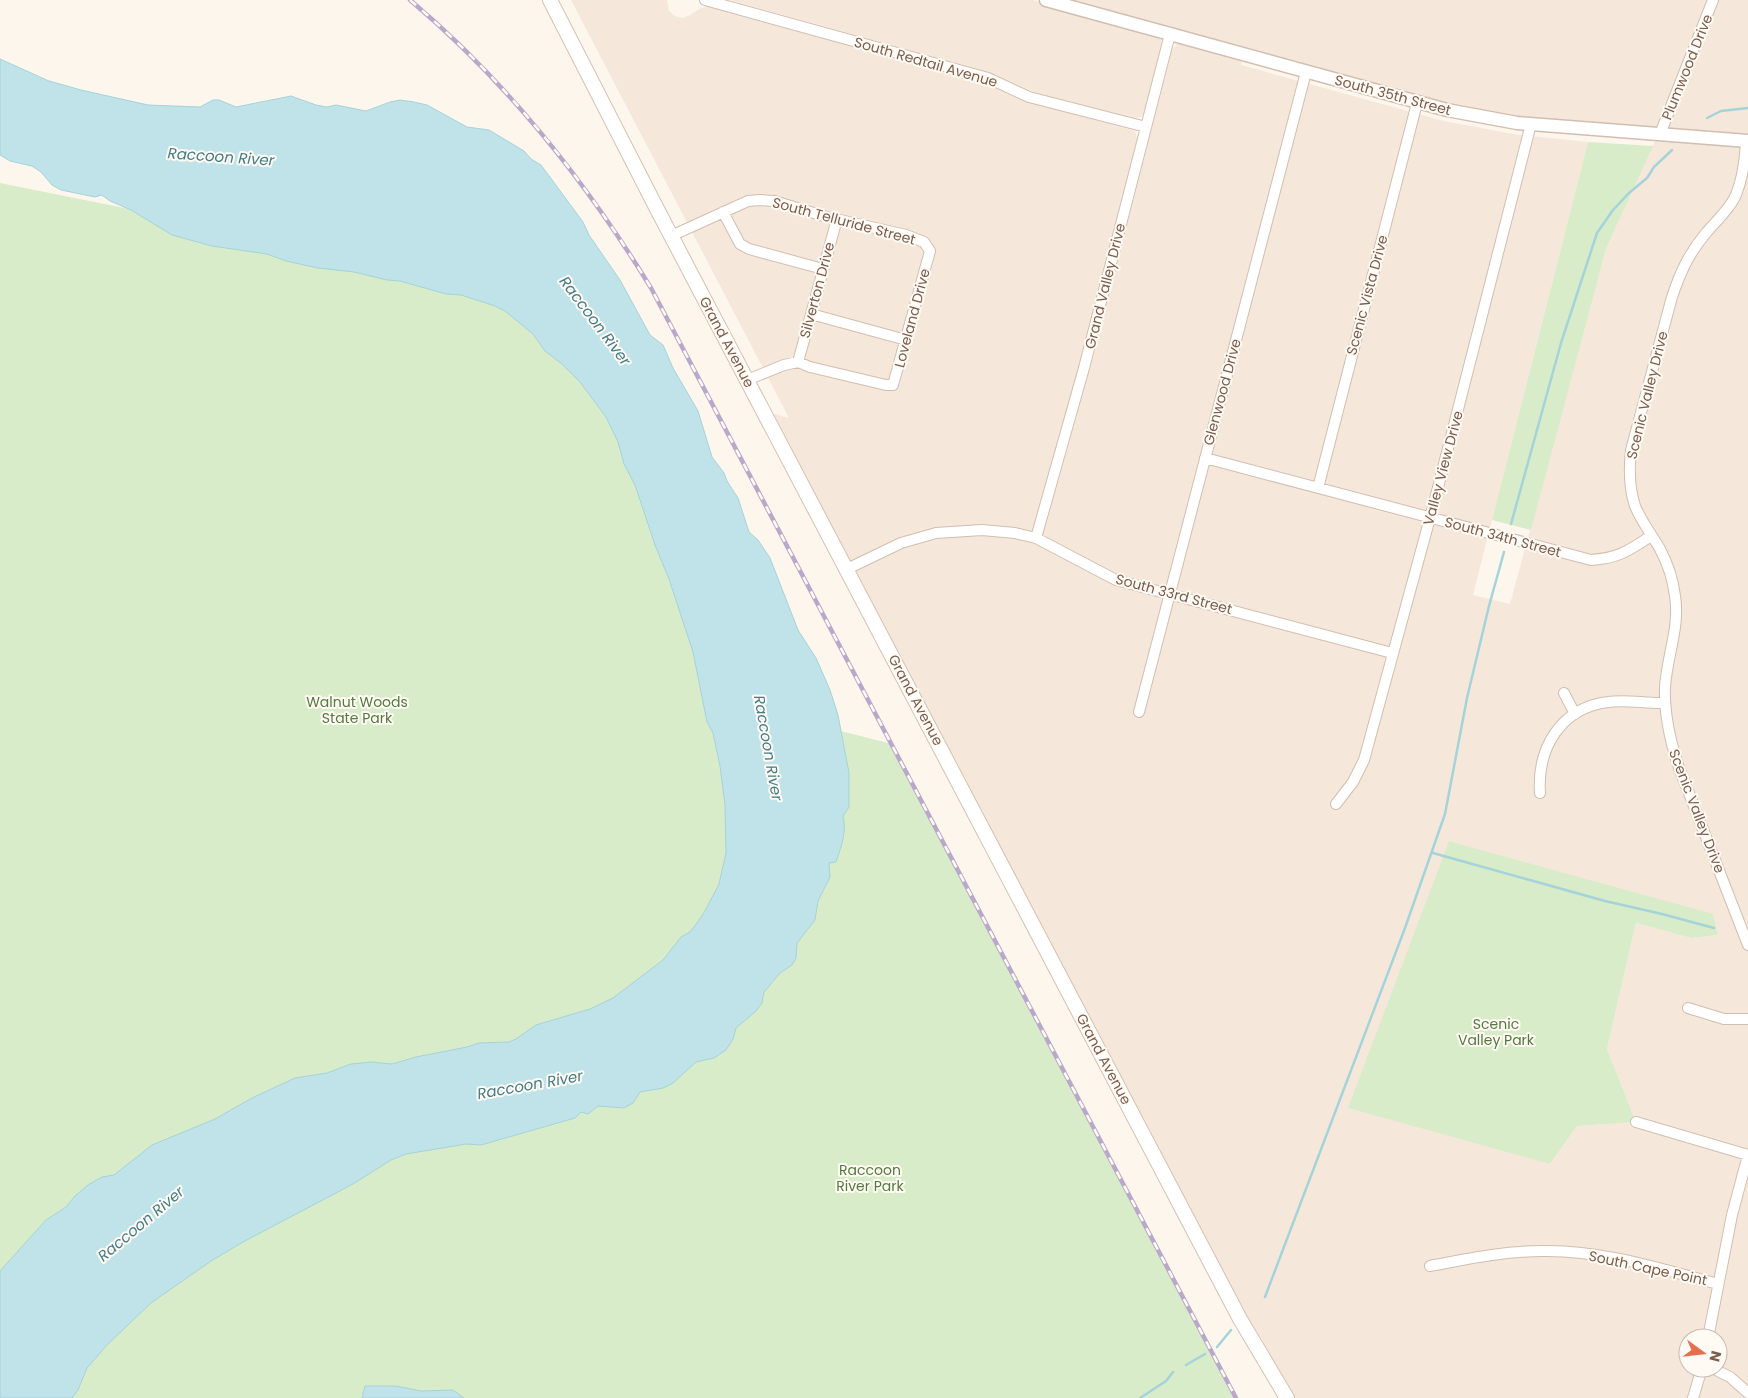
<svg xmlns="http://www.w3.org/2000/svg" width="1748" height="1398" font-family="Poppins,sans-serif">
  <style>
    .residential { fill: #f5e8da; fill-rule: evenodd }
    .green { fill: #d8ecc9 }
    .water { fill: #bfe3e8; stroke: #a5d3da }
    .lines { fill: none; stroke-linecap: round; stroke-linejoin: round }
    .stream { stroke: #a5d3da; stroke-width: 2.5 }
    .minor-casing { stroke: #d1beb0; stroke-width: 12 }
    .tertiary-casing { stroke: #d1beb0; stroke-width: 15 }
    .secondary-casing { stroke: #d6c0b0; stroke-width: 16 }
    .minor { stroke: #fff; stroke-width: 10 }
    .tertiary { stroke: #fff; stroke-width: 12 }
    .secondary { stroke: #fff; stroke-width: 14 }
    .rail-casing { stroke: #b9a8c9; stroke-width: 4.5 }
    .rail { stroke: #fffaf3; stroke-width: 2.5; stroke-dasharray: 8; stroke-linecap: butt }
    .labels { text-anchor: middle; stroke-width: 4; stroke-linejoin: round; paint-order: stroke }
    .street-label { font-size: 14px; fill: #7a5c4d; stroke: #fffaf3 }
    .park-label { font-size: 14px; fill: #537a41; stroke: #fffaf3 }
    .water-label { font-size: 15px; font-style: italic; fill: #437c86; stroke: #fffaf3 }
  </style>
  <rect width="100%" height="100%" fill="#fdf6ec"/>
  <path class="residential" d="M571,0H667L669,11L675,16L682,18L690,15L699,9L709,6L982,81L1036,104L1135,131L1138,140L1077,374L1046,487L1056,490L1088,377L1172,50L1177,44L1184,43L1242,59L1241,65L1444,121L1513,134L1588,142L1473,595L1510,604L1606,249L1656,139L1748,145V1398H1287L764,411L789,418ZM1449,841L1713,915L1718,935L1691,938L1636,923L1607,1049L1636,1122L1577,1126L1550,1164ZM1688,1338H1718V1368H1688Z
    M730,0H1032L1155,35L1161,40L1162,45L1144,113L1141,117L1135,118L1039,94L996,75L978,69Z
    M1064,0H1748V141L1517,123Z"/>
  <path class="green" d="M1588,142L1653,146L1606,249L1531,530L1492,520Z
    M0,183L269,237L574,311L734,718L725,915L686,978L0,1323Z
    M805,722L892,744L1236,1398H16L216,1201L624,1087Z
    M1449,841L1713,914L1718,935L1691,938L1636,923L1607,1049L1636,1122L1577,1126L1550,1164L1348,1108Z"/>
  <path class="water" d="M0,59L49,81L81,90L148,105L200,107L213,100H219L236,107L291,96L316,105L327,107L336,105L366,111L390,102L400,100L414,102L427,105L467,127L489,130L524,151L531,159L541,165L583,222L589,235L620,280L650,335L663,345L673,368L698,411L712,457L724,473L727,481L738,498L749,532L758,540L770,558L798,630L816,658L830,690L838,715L849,773V807L843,816C847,832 841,847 836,862L829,863L830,877L818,901L815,920L797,943L796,958L792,965L780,973L764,992L762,1003L756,1011L736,1028L733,1039L726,1050L714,1058L696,1062L673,1083L663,1088L640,1092L633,1103L624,1108L598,1106L588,1114L581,1112L575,1118L481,1145L466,1144L406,1154L391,1160L353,1184L243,1242L211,1261L151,1303L107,1345L87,1368L78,1390L72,1398H0V1271L46,1220L66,1207L75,1196L88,1185L102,1177L114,1175L152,1145L215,1119L252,1098L295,1078L327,1073L351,1064L371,1062L392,1064L416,1057L467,1047L479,1043L509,1042L516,1039L536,1025L590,1009L613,998L663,960L681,937L690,932L697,923L705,911L719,884L726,853L725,805L720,766L713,733L707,722L693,652L669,579L655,545L635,485L624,464L618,442L606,417L580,382L562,364L545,351L533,334L505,311L495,306L461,295L446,294L400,281L387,280L354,272L318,268L286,261L267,254L212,246L172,235L131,210L110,201L102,195L95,197L61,190L52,185L41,172L32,166L10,161L0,155Z
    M365,1386H396L421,1391L453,1390L464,1398H362Z"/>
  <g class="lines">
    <path class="stream" d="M1707,118L1721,111L1748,108
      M1511,524L1561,343L1597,233L1613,210L1629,193L1647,178L1654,167L1672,150
      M1433,853L1605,901L1662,914L1714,928
      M1265,1297L1405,928L1445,814L1467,698L1489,606L1504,552
      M1217,1347L1231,1330
      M1186,1365L1205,1354
      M1140,1398L1166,1381L1173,1372"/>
    <defs>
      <path id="minor" d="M705,0L988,78L1029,97L1146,127
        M1660,134L1713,0
        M1746,141C1745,161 1743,179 1735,197C1728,211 1716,221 1706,233C1689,253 1680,273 1672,297L1631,450C1629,468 1629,488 1635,506C1641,521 1652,535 1660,549C1668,564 1673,580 1675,596C1680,627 1667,656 1665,687C1664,714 1670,740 1678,765L1748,945
        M723,212L740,244L749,249L823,269
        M671,236L748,201L760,200L774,201L827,217L906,235L924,242L930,251L893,385H886L810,367L798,362L784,365L747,380
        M811,314L906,340
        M798,362L837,219
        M1205,458L1591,560C1619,558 1628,551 1651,536
        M1318,488L1417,103
        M1036,538L1084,368L1170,34
        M847,569L901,543L936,533L982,530L1015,533L1036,538L1116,580L1392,653
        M1564,693L1575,714
        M1139,712L1306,72
        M1540,793C1537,749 1560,708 1608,702C1627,699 1646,704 1665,703
        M1336,804L1353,782L1364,760L1433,507L1531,124
        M1688,1008L1724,1019H1748
        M1636,1122L1748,1155
        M1430,1266C1467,1259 1504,1251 1543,1251C1603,1250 1661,1269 1718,1284
        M1708,1338L1732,1215L1748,1155
        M1712,1368L1730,1377L1748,1393
        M1693,1398L1702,1368"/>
      <path id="tertiary" d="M1046,0L1447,110L1517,123L1748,141"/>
      <path id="secondary" d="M550,0L657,209L1240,1319L1287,1398"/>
    </defs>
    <use href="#minor" class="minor-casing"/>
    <use href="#tertiary" class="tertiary-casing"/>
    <use href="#secondary" class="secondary-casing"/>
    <use href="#minor" class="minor"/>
    <use href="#tertiary" class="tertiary"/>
    <use href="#secondary" class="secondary"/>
    <defs>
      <path id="rail" d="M410,0C507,82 585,180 651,288L1236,1398"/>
    </defs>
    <use href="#rail" class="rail-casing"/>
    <use href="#rail" class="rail"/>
  </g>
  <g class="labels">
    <g class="street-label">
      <text transform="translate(926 62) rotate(16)" y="5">South Redtail Avenue</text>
      <text transform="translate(1687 67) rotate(-68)" y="5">Plumwood Drive</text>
      <text transform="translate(1393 95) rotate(15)" y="5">South 35th Street</text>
      <text transform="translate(844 221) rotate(15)" y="5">South Telluride Street</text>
      <text transform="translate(1105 286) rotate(-76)" y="5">Grand Valley Drive</text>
      <text transform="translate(817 290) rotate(-75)" y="5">Silverton Drive</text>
      <text transform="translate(1367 295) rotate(-75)" y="5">Scenic Vista Drive</text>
      <text transform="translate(912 318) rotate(-75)" y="5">Loveland Drive</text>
      <text transform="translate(727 342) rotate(62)" y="5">Grand Avenue</text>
      <text transform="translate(1222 392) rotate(-75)" y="5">Glenwood Drive</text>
      <text transform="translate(1647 395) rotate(-76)" y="5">Scenic Valley Drive</text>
      <text transform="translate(1443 468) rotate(-75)" y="5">Valley View Drive</text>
      <text transform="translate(1503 537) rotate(15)" y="5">South 34th Street</text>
      <text transform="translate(1174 594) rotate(15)" y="5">South 33rd Street</text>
      <text transform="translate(916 700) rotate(62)" y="5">Grand Avenue</text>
      <text transform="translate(1697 811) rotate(69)" y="5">Scenic Valley Drive</text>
      <text transform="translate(1104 1059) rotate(62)" y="5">Grand Avenue</text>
      <text transform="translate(1648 1268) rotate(12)" y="5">South Cape Point</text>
    </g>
    <g class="park-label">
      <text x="357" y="707">Walnut Woods<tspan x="357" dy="16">State Park</tspan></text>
      <text x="1496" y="1029">Scenic<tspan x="1496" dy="16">Valley Park</tspan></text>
      <text x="870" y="1175">Raccoon<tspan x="870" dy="16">River Park</tspan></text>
    </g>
    <g class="water-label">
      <text transform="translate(221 157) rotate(4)" y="5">Raccoon River</text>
      <text transform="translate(595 321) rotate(53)" y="5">Raccoon River</text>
      <text transform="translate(768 748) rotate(80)" y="5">Raccoon River</text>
      <text transform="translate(530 1085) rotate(-10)" y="5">Raccoon River</text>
      <text transform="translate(141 1224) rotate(-40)" y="5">Raccoon River</text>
    </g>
  </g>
  <g transform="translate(1703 1353) rotate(105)"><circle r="24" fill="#fffaf3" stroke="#cabbb1"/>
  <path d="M0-4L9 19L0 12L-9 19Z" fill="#e76f51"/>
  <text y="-8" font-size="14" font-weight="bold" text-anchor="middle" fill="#7a5c4d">N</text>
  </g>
</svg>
